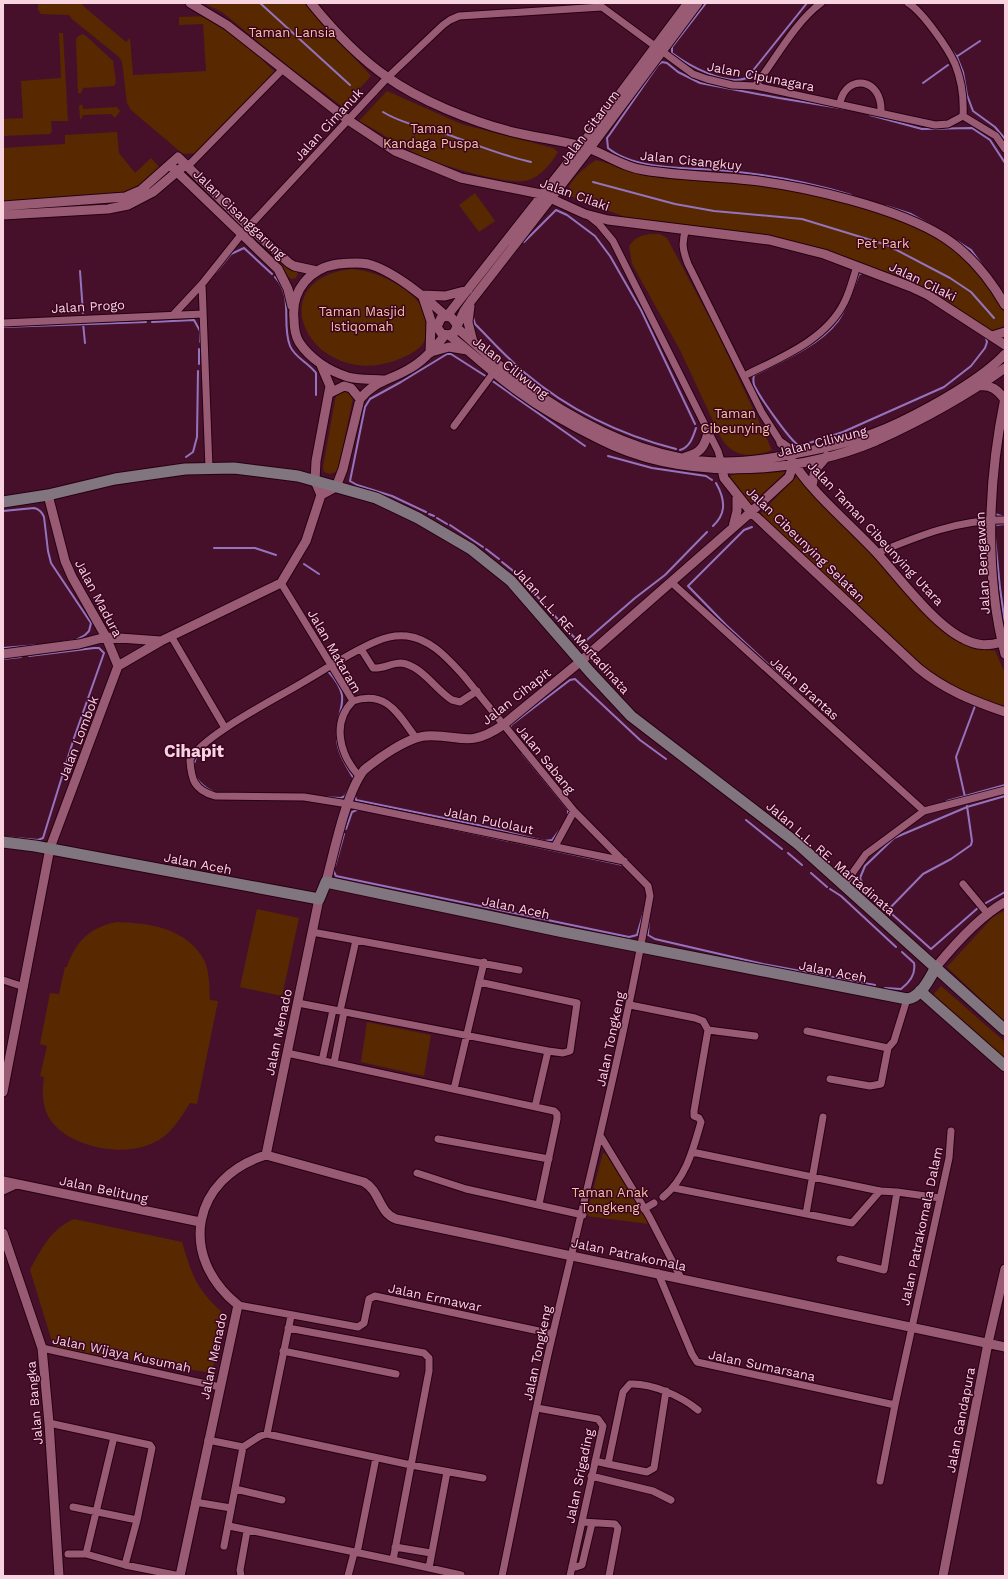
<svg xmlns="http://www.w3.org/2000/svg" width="1008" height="1579" font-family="'Work Sans',sans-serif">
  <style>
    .green { fill: #582800 }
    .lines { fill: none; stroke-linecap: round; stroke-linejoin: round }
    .stream { stroke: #9574be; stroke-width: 2 }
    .minor-casing { stroke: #260112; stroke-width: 9 }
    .tertiary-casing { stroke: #260112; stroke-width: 11 }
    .secondary-casing { stroke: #260112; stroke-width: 13 }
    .minor { stroke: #995b74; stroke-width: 7 }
    .tertiary { stroke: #995b74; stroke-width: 9 }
    .secondary { stroke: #81757f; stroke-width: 11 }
    .labels { text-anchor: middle; stroke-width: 3; stroke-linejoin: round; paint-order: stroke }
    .park-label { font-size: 13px; fill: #f4c2a0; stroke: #3b0521 }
    .street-label { font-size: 13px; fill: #f8d4e1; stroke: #3b0521 }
    .district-label { font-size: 17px; font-weight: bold; fill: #f8d4e1; stroke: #3b0521 }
  </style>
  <rect width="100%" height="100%" fill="#47102a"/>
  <path class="green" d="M38,3H84L82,5L126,42L130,38L133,75L206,71L203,24L179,25V17L210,16L249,47L275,72L197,153L183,154L131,110L127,103L122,62L119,57L72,19L69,15L41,14L38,10Z
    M204,3H304L371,76L343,107L288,66L222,12Z
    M59,33H63L68,121H51L52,131L50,134L3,136V119L23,118L21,81L61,78Z
    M82,34L85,35L113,61L116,82L114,86L83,88L81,93H78L76,41L77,37Z
    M387,91L461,124L553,148L558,152C551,164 539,179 524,181C504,184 443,166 423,157C401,147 380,132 359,121Z
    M82,104L83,109L117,107L120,111L115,118L111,114L83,115L81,120L80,118L79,106Z
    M117,132L119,153L135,173L151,158L161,169L138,191L3,203V148L65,144V135Z
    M596,160L642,173L784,187L839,200L889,215L937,234L971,258L1005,309V324L1000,329L991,332L928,290L858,265L714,231L625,217L570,196L568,193C568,180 586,167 596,160Z
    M475,193L495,221L479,232L459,205Z
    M660,234L667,238L717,332L772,450C750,459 732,457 720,436L680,350L632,264L629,246C637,234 647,234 660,234Z
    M259,242H264L298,273L296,278L291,279L257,247Z
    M351,269C378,270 428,294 428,326C428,343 418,351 404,357C315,398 254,281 351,269Z
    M341,391L348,392L353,398L338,471L330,474L324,472L323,467L336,395Z
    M786,472L749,506L730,478L731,475L740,473Z
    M798,475H802L919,605L978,648L995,651L1005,673V709L975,699L936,678L758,516Z
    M257,909L299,918L282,996L240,987Z
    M1005,910V1022L947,967L992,918Z
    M117,922C149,923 187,928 204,960C210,972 209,987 210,1000L218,1001L197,1104L190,1103C180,1119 171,1135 153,1143C123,1158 65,1147 48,1116C42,1104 42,1090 44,1077L40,1076L47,1046L40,1044L50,993L59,994L65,967H67C75,942 90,927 117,922Z
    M941,986L1005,1042V1061L932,996Z
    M367,1022L431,1035L424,1076L361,1062Z
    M603,1153L606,1154L649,1224L586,1216Z
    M74,1219L182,1242C192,1275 196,1289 222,1312L212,1373L54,1348L30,1270C41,1249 51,1229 74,1219Z"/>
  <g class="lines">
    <path class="stream" d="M260,3L350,85
      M706,3L672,47V53C689,66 726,86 747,78L807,3
      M949,47L957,57L963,72L967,95L973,111L995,127L1005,139
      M956,57L980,41
      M923,83L948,65
      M846,109L779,98L700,83L678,72L667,63L662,62L658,65L610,134L607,138L608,148C637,172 693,167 729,171C770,175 811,183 851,195
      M383,112C403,124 427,128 449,135C477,145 503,156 531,162
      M870,115L922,129L972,128L990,140L1005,163
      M593,182L675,204L714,211L802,219L887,245L950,278L971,292L994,318
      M886,206L911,214L938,229
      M957,241L971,250L982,265
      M524,242L556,210L567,215L595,236L610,256L641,310L695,424
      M510,258L519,246
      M80,271L83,313
      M216,272L231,254L244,248L272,274
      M866,272C899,281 964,313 986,338L987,342L985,348L971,366L944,387L843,432L803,445H798C789,439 759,396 754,385C753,381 753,379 754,375C780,362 820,345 837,322C846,311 853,288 859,274Z
      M275,277C294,297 281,323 290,346C295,358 308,362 316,373V395
      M491,282L499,272
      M473,317L475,324C491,340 507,358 525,373C569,410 621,435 676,449
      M152,322L194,320L200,331V342
      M83,323L85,343
      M3,327L146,322
      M199,364V349
      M491,380L585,446
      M680,450C690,447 693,437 696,428
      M608,456L652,468L706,476L712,480
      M186,457L193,452L197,437L198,371
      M3,511L34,508C39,509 42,512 44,517L48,551L51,563L91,623L89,631L85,635L76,640L56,643
      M426,512L392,496L357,485L350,481L365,407L370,399L401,382L447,354H451L487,377
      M429,514L434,516
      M995,514L1004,517
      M437,518L447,524
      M450,525L483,547
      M995,525L1005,524
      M713,526C727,513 725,499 716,483
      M752,527L744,530L688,586L726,625L816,709
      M995,537L1000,588L1005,624
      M214,548H255L276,555
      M486,549L499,559
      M502,562L517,574L581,645L635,598L665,575L707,532
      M304,564L319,574
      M3,648L39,645
      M3,659L21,657
      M328,671C355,701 335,707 337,738C337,752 347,767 354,779L345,796L341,798L280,795L215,793C149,760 253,713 280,698C292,692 317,673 328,671Z
      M510,729L511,725L570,680L575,679L640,740L666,759
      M522,753L568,809V816
      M355,796L356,800L478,825L544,841L552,840L562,827
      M1005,796L967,807L894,838L865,866L860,878L865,890L931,949L979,907L1005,892
      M965,797L956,757L975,706
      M947,801L1005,785
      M410,820L623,865
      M746,820L782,849
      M346,829L352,812L359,809
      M5,837L38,840L43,838L74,738L104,653L99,648H94L29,656
      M788,853L802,865
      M335,866L344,834
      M333,870L336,876L629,937L637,935L644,911
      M811,873L827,887
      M830,889L841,896L896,947
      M888,910L923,874L951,859L971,845L972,841L967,806
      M649,918L648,935L655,939L763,964L875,985
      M885,988L901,989C909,983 916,974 914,963L902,952
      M3,1575V1576"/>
    <defs>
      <path id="minor" d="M908,3C922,11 948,48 955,64C961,79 964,99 963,116
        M755,86C775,60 795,22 821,3
        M840,103C846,73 883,77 881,113
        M963,116L996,136L1005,149
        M188,166L282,70
        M589,216L599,224L613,241L718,451L721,461
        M686,229C681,243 683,251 688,264L762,413L783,446
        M202,284L209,468
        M174,314L202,284L241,235L387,78L443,25L450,20L459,16L602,7L693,74L707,79L732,85L755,86L935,125L948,124L963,116
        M3,323L203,314
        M744,376C779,358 825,341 844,303C850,292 853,278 857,266
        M454,426L494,372
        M877,553C918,536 960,519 1005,520
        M671,582L924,811
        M281,583L353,701C331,723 340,755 359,776
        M171,636L225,728
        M361,649L373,668C383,669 391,663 401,663C421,665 436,690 452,700L460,702L477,691
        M353,701C387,690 398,714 416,738
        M555,846L574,811
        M963,884L988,914
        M844,885L866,854L924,811L1005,790
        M312,932L519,970
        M3,980L24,987
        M298,1003L548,1051L563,1053L570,1051L577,1003L479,982
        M630,1005L695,1018L703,1021L708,1030L694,1111V1116L699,1118L701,1122C693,1150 686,1178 663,1197
        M340,1011L356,940
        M708,1030L755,1036
        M807,1031L888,1048L894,1041L907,999
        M287,1053L554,1111L557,1114V1119L539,1204
        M322,1061L333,1010
        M334,1063L344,1012
        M830,1079L870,1086L881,1084L888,1048
        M454,1089L484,962
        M535,1107L548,1051
        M601,1137L649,1216L681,1278
        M438,1139L549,1159
        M692,1152L880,1191L897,1192
        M417,1173L466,1189L583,1215
        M674,1188L852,1223L880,1191
        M644,1209L654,1203
        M806,1214L823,1117
        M840,1259L884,1270L897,1192L940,1198
        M658,1273L692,1354L697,1362L895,1405
        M238,1305L358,1327L364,1323L369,1299L375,1296L553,1334
        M42,1348L220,1387
        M283,1351L396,1374
        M537,1408L598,1419L603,1426L570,1576
        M49,1423L150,1445L152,1448L137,1520L125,1565
        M267,1434L291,1316
        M114,1437L86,1554L125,1565L180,1576
        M208,1440L243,1447L260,1436L267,1434L411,1465L483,1478
        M595,1461L608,1464L623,1392L630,1384C652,1383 681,1396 698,1410
        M608,1464L642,1471L647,1472L654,1468L666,1391
        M591,1476L653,1491L671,1500
        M880,1481L895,1405L949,1158L951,1131
        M235,1489L282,1500
        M195,1502L231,1508
        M73,1507L137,1520
        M582,1522L615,1524L618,1528L609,1576
        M229,1526L393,1560L429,1371V1358L424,1353L288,1328
        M224,1546L243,1447
        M395,1547L431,1553
        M357,1553L376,1458
        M68,1554H86
        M393,1560L461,1575
        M572,1566L576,1567L582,1565L592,1523
        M429,1568L447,1472
        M241,1576L240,1570L247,1531
        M348,1576L354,1553
        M502,1576C519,1495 534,1413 553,1333C587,1187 624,1043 650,896L648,886L574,811L463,675C448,659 431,639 407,636C397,635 386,637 377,641C350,652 325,670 300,684C275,699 202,736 190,760C191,779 194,790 215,796L304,797L348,804L624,861"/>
      <path id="tertiary" d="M190,3L227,25L348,120L395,151L461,178L541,194L585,214L608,220L769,240L824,254L911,287L928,295L1005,345
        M311,3C333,30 358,57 387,77C419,100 471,121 509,131C533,137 558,140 582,146C603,152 622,167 644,170C679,176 715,176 750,180C805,186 899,208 945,238C971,255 990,279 1005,305
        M173,168L278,269L288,289L292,306
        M3,206L125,197L141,190L178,157L249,227L289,263L294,266L317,271
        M3,215L108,209L128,205L153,192L186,164
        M422,295L445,296L468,290
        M423,297L431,321L430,353
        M470,306L468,322L473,342
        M447,316L581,146L688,3
        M457,325L452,318L447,316L441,318L437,327L442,334L449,335L454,333L464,311L471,301L590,148L698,3
        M457,328C478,346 498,366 520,382C567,416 623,447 681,458C716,465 753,462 788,455C827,448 863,440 900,422C931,407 982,379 1005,354
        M449,335C472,353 493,373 516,390C542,409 570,425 599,439C681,481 792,476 876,441C918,422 967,395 1005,368
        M992,336L1005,332
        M431,352L449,347L467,350
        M384,380C372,379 359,380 348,377C329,371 310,359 299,342C295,335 294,326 294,319C291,290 310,268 338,264C348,263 358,262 368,264C392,270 428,299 446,316
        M978,386C991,384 998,390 1005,400
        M330,393L344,386L351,388L360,399
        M1005,398C988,480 984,573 1005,654
        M781,443L788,448L802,451
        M685,457C700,453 704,448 708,433
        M792,460C809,490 851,525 876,552C899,577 934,625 964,639C977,646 988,646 1002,642
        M721,465L724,478L751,512L918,668C945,690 973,701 1005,712
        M812,486L815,470L827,456
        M48,495L65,561L72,577L106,637L118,666
        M321,495L336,487L343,469L360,399C376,380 389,381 409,369C424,361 435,348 445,335
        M733,527L737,511V497
        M3,654L79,644L106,637L161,641
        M326,882C334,853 346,792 364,770C377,759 408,737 426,736C461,734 468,749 503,725L581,661L751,512L789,477L794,463
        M936,967C954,945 980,916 1005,902
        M3,1092L50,848L118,666L161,641L281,583L306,541L321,495L315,481L316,461L330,386L321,365
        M266,1155L364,1182C380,1191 379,1213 396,1219L1005,1347
        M266,1155L319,899
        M3,1181L200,1222
        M3,1190L16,1184
        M3,1233L42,1348L49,1423L59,1576
        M180,1576L238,1305C177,1256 192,1178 266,1155
        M943,1576L988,1343L1005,1269"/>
      <path id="secondary" d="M3,502L48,495L115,479L185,469L234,468L298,476L376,498L418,518L471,549L511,581L590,672L631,716L798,844L1005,1030
        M3,842L35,846L319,899L326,882L559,931L907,999C921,997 930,978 936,967
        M920,991L1005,1066"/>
    </defs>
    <use href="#minor" class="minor-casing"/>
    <use href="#tertiary" class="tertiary-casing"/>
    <use href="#secondary" class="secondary-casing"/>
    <use href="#minor" class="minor"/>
    <use href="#tertiary" class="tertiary"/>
    <use href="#secondary" class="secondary"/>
  </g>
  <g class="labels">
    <g class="park-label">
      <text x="292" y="37">Taman Lansia</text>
      <text x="431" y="133">Taman<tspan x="431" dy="15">Kandaga Puspa</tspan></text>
      <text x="883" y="248">Pet Park</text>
      <text x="362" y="316">Taman Masjid<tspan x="362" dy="15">Istiqomah</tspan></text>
      <text x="735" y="418">Taman<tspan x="735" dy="15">Cibeunying</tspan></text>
      <text x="610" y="1197">Taman Anak<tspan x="610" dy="15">Tongkeng</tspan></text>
    </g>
    <g class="street-label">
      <text transform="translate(761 76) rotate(11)" y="5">Jalan Cipunagara</text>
      <text transform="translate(328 124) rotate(-47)" y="5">Jalan Cimanuk</text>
      <text transform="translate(589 127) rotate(-53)" y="5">Jalan Citarum</text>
      <text transform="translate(691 160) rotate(6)" y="5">Jalan Cisangkuy</text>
      <text transform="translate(575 194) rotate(20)" y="5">Jalan Cilaki</text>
      <text transform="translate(240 214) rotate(44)" y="5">Jalan Cisanggarung</text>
      <text transform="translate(923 281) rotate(26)" y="5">Jalan Cilaki</text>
      <text transform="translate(88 306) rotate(-3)" y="5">Jalan Progo</text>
      <text transform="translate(511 367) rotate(38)" y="5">Jalan Ciliwung</text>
      <text transform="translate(822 441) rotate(-14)" y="5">Jalan Ciliwung</text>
      <text transform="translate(876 533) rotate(47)" y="5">Jalan Taman Cibeunying Utara</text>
      <text transform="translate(806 544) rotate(44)" y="5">Jalan Cibeunying Selatan</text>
      <text transform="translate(982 563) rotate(-93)" y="5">Jalan Bengawan</text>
      <text transform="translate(99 598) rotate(62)" y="5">Jalan Madura</text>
      <text transform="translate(572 630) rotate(48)" y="5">Jalan L.L. RE. Martadinata</text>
      <text transform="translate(335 651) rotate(60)" y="5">Jalan Mataram</text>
      <text transform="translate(805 688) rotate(42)" y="5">Jalan Brantas</text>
      <text transform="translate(516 696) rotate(-38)" y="5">Jalan Cihapit</text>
      <text transform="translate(78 738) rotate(-69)" y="5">Jalan Lombok</text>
      <text transform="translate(546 759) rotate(51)" y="5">Jalan Sabang</text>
      <text transform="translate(489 820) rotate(12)" y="5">Jalan Pulolaut</text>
      <text transform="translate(831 858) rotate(41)" y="5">Jalan L.L. RE. Martadinata</text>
      <text transform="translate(198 863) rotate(11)" y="5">Jalan Aceh</text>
      <text transform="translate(516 907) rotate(12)" y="5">Jalan Aceh</text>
      <text transform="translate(833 971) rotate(11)" y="5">Jalan Aceh</text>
      <text transform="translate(278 1032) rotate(-78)" y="5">Jalan Menado</text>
      <text transform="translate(610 1039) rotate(-78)" y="5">Jalan Tongkeng</text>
      <text transform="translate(104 1189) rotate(12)" y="5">Jalan Belitung</text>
      <text transform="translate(921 1226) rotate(-78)" y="5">Jalan Patrakomala Dalam</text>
      <text transform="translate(629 1254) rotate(12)" y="5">Jalan Patrakomala</text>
      <text transform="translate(435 1297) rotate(12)" y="5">Jalan Ermawar</text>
      <text transform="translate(122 1353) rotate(12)" y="5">Jalan Wijaya Kusumah</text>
      <text transform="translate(537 1353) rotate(-78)" y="5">Jalan Tongkeng</text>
      <text transform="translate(213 1356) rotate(-78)" y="5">Jalan Menado</text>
      <text transform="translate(762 1365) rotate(12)" y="5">Jalan Sumarsana</text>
      <text transform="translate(34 1403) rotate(-95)" y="5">Jalan Bangka</text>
      <text transform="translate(960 1420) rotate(-79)" y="5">Jalan Gandapura</text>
      <text transform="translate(579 1476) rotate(-78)" y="5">Jalan Srigading</text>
    </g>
    <g class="district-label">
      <text x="194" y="757">Cihapit</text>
    </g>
  </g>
  <rect width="1008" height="1579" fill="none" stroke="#f8d4e1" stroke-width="8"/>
</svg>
